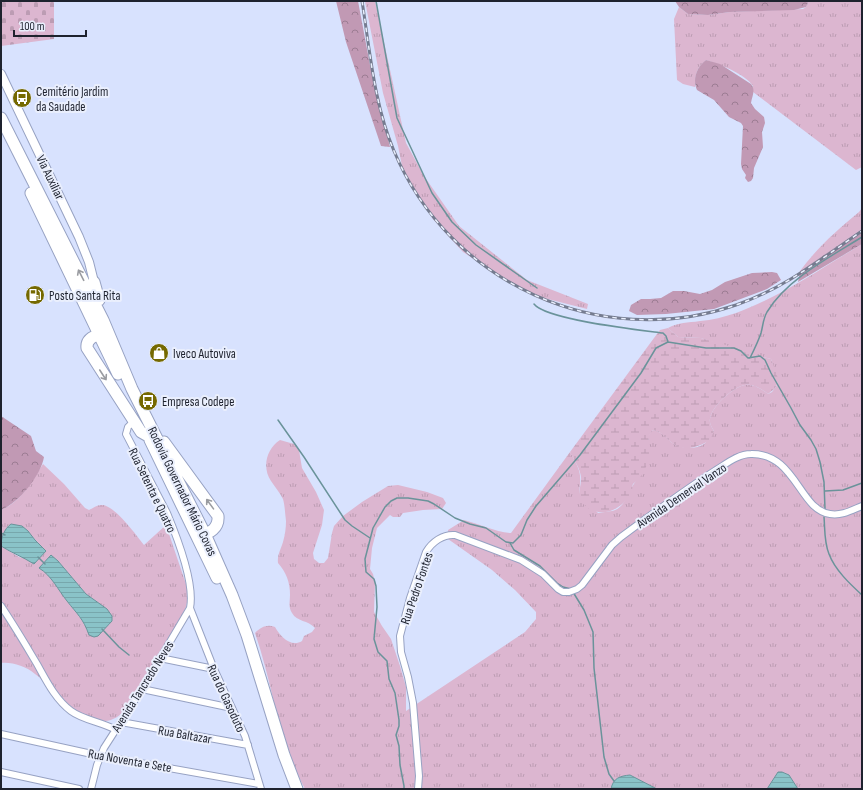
<svg xmlns="http://www.w3.org/2000/svg" width="863" height="790" font-family="'Sofia Sans Condensed',sans-serif">
  <style>
    .grass { fill: url(#grass-tufts); fill-rule: evenodd }
    .forest { fill: url(#forest-crowns) }
    .wetland { fill: url(#wetland-marsh) }
    .cemetery { fill: url(#cemetery-stones) }
    .water { fill: url(#water-rules); stroke: #6a939a }
    .lines { fill: none; stroke-linecap: round; stroke-linejoin: round }
    .stream { stroke: #6a939a; stroke-width: 1.5 }
    .street-casing { stroke: #97a2c3; stroke-width: 8 }
    .secondary-casing { stroke: #97a2c3; stroke-width: 10 }
    .highway-casing { stroke: #97a2c3; stroke-width: 13 }
    .street { stroke: #fff; stroke-width: 6 }
    .secondary { stroke: #fff; stroke-width: 8 }
    .highway { stroke: #fff; stroke-width: 11 }
    .rail-casing { stroke: #757c90; stroke-width: 3 }
    .rail { stroke: #eaeffd; stroke-width: 1.5; stroke-dasharray: 4.5; stroke-linecap: butt }
    .oneway { stroke: #9a9ca1 }
    .labels { text-anchor: middle; stroke-width: 4; stroke-linejoin: round; paint-order: stroke }
    .poi-label { font-size: 13px; fill: #1e222e; stroke: #eaeffd; text-anchor: start }
    .street-label { font-size: 13px; fill: #1e222e; stroke: #eaeffd }
  </style>
  <defs>
    <pattern id="grass-tufts" width="24" height="20" patternUnits="userSpaceOnUse"><rect width="24" height="20" fill="#dcb6d0"/><path d="M3 7l-1-3M5 7V3M7 7l1-3M15 17l-1-3M17 17v-4M19 17l1-3" fill="none" stroke="#bc9cb3"/></pattern>
    <pattern id="forest-crowns" width="20" height="18" patternUnits="userSpaceOnUse"><rect width="20" height="18" fill="#c199b4"/><path d="M2 6a3 3 0 1 1 6 0M12 15a3 3 0 1 1 6 0" fill="none" stroke="#9c7c93"/></pattern>
    <pattern id="wetland-marsh" width="20" height="14" patternUnits="userSpaceOnUse"><rect width="20" height="14" fill="#dcb6d0"/><path d="M1 5h8M5 5V1M11 12h8M15 12V8" fill="none" stroke="#bc9cb3"/></pattern>
    <pattern id="cemetery-stones" width="16" height="16" patternUnits="userSpaceOnUse"><rect width="16" height="16" fill="#dcb6d0"/><path d="M2 7V4a2 2 0 0 1 4 0v3zM10 15v-3a2 2 0 0 1 4 0v3z" fill="#bc9cb3"/></pattern>
    <pattern id="water-rules" width="6" height="5" patternUnits="userSpaceOnUse"><rect width="6" height="5" fill="#8ac3c8"/><path d="M0 2.5h6" fill="none" stroke="#77a7ac"/></pattern>
  </defs>
  <rect width="100%" height="100%" fill="#d8e2fe"/>
  <path class="grass" d="M365,1H375L406,143L424,176L459,226L527,280L588,304L587,309L536,296L497,274L463,252L433,219L403,171L398,146L383,93Z
    M807,1H862V167L856,170L753,92V86C744,73 721,65 706,60C696,69 695,74 695,87L683,84L677,80L674,19L679,7L688,14L708,15L730,12L803,9L806,7L808,3Z
    M862,208V229L800,271C817,248 837,230 859,212Z
    M862,244V789H798L789,775L782,772L778,773L767,789H657L630,775L619,777L612,784L611,789H305C278,740 273,685 255,633C261,627 267,624 275,627C280,636 291,648 302,641L304,636L312,632L315,628C308,620 297,622 292,613C288,607 290,601 290,595C290,582 286,572 278,563C277,555 281,549 283,542C285,535 286,528 286,521C285,514 285,506 283,499C280,493 275,487 271,481C262,468 266,449 280,440L294,444L299,450L302,468L316,492L324,510L322,525L313,553L314,559L319,563H324L328,558L332,533L334,526L343,516L362,502L388,486L398,485L427,492L443,498L446,503L442,509L423,510L403,513L400,517H393L390,515L377,528L372,548L370,569L373,574L375,583L374,612L382,626L391,639L400,666L406,687V711L525,632L536,619V612L515,590L492,570L448,539V530L464,520C480,524 495,532 511,533L570,452C580,470 582,473 579,493L598,513C603,512 607,512 612,511C627,508 628,488 638,479L649,440L647,437L653,430C662,432 665,436 671,442C679,449 695,450 704,444C708,441 711,435 714,431C712,428 709,423 710,419C711,407 733,387 745,385C753,384 762,389 768,394L772,392L778,384L771,359L759,356H753L701,338L678,337L668,328C679,322 687,323 700,321C712,320 724,317 736,313C780,297 822,268 862,244Z
    M43,464L64,484L85,508L89,510C93,508 97,505 101,505C113,503 137,536 144,545L166,525L189,593L186,607L181,618L126,710C120,715 113,721 105,721C83,720 65,702 51,689C46,684 41,678 35,674C25,666 13,662 1,663V542V546L19,557L27,559L34,564L46,551L28,532L8,526L1,539V510C21,502 32,481 43,464ZM58,561L86,594L107,609L110,624L106,627L89,635C83,618 77,614 67,601C60,591 53,581 45,571L40,568Z"/>
  <path class="forest" d="M336,1H358L370,65L390,147L381,146L346,42Z
    M675,1H807L808,3L806,7L794,10L730,12L708,15L688,14L679,7Z
    M706,60L720,64L751,84C756,90 752,96 751,103L755,109L764,117L765,123L762,132L763,147L754,168L753,178L751,181L748,182L745,178L746,175L742,169L741,164L743,126L741,123L729,117L714,100L697,90C692,79 697,67 706,60Z
    M862,229V244L798,282L800,271Z
    M772,272L777,273L781,280L767,289L714,309L666,314L637,315L629,311L631,305L641,299H650L661,298L673,291H684L700,294L712,290L725,282L752,273Z
    M1,416L31,436L36,451L44,457C41,475 19,503 1,510Z"/>
  <path class="wetland" d="M668,328L678,337L701,338L736,348L753,356H759L771,359C776,375 785,383 768,394C762,389 753,384 745,385C733,387 711,407 710,419C709,423 712,428 714,431L710,440C699,447 683,453 671,442C665,437 662,432 653,430L648,437C653,451 648,468 638,480C637,481 634,483 633,484C632,486 633,490 631,493C621,512 596,521 581,501C576,495 582,485 581,477C580,468 574,460 570,452L654,338L660,330Z"/>
  <path class="cemetery" d="M1,1H54V39L1,46Z"/>
  <path class="water" d="M11,524L22,526L28,531L35,540L46,551L34,564C23,557 12,553 1,546C1,538 4,529 11,524Z
    M51,555L58,561L86,594L107,609L112,616V621L98,636L94,637L89,635C83,618 77,614 67,601C58,590 52,576 39,568Z
    M778,772H782L789,775L798,789H767Z
    M630,775L657,789H611C613,778 620,776 630,775Z"/>
  <g class="lines">
    <path class="stream" d="M376,1L397,118L432,193L452,222L476,245L537,288
      M534,304C546,320 640,330 663,333L666,336L668,342
      M750,358C754,350 758,342 761,333C763,326 763,319 767,312C787,279 830,257 862,237
      M278,420L304,457L345,520L352,526L370,538
      M825,491L843,490L862,483
      M824,517C825,529 824,542 829,554C835,570 850,584 862,595
      M1,533L5,535
      M510,543L514,550L540,566L557,583L563,587L571,589
      M38,557L45,564
      M573,592L584,610L593,632L594,668L604,757L609,774L614,781
      M102,629L119,647L129,655
      M404,789V786L400,765L399,746L396,735L399,726V720L395,693L389,679L387,661L378,652L374,639L377,607L376,586L374,579L366,572L365,559L373,528L385,507L391,501L397,498H408L428,501L434,504L455,518L470,524L486,528L506,542L513,543L521,535L527,520L536,506L580,455L641,373L656,348L668,342L706,348H734L741,351L748,358L760,356L765,360L771,373L791,408L800,425L811,440L816,449L820,462L824,482L825,509"/>
    <defs>
      <path id="street" d="M1,606C14,625 25,644 37,664C46,680 55,699 71,711C83,720 102,722 116,730
        M190,608L214,669L245,736L261,789
        M160,658L214,669
        M142,689L232,708
        M121,722L248,745
        M1,734L101,756L259,784
        M1,772L79,789
        M91,789L97,765L104,748L142,689L190,608C195,583 177,537 167,513L126,434L128,427L134,421
        M418,789L419,776L413,703L408,677L401,652L400,636L410,598L426,552C432,542 443,534 455,535L521,560L543,574L558,589L563,592H569L577,589L582,585L612,545L621,537C652,514 683,491 716,470C726,464 738,454 751,454C796,453 799,510 830,514C842,516 852,510 862,506"/>
      <path id="secondary" d="M1,74L79,237L89,262L94,282"/>
      <path id="highway" d="M1,118L103,320L132,389L205,534L232,595L247,635L284,755L297,789
        M31,193L118,374
        M94,282L99,300
        M105,337L101,334C93,336 86,340 87,348L141,432L148,436
        M150,440L217,578
        M164,442L218,516C219,527 210,536 198,533"/>
    </defs>
    <use href="#street" class="street-casing"/>
    <use href="#secondary" class="secondary-casing"/>
    <use href="#highway" class="highway-casing"/>
    <use href="#street" class="street"/>
    <use href="#secondary" class="secondary"/>
    <use href="#highway" class="highway"/>
    <defs>
      <path id="rail" d="M362,1C370,51 374,104 394,151C449,283 600,352 736,305C783,289 821,259 862,231"/>
    </defs>
    <use href="#rail" class="rail-casing"/>
    <use href="#rail" class="rail"/>
  </g>
  <defs><path id="oneway-shaft" d="M-6 0H5M1.5-3L5.5 0L1.5 3" fill="none" stroke-width="1.6" stroke-linecap="round" stroke-linejoin="round"/></defs>
  <g class="oneway">
    <use href="#oneway-shaft" transform="translate(81 275) rotate(-117)"/>
    <use href="#oneway-shaft" transform="translate(103 375) rotate(57)"/>
    <use href="#oneway-shaft" transform="translate(210 504) rotate(-126)"/>
  </g>
  <defs>
    <symbol id="bus-disc" viewBox="-11 -11 22 22"><circle r="9.5" fill="#756900" stroke="#eaeffd"/><path d="M-5-6H5V4H4V6H2V4H-2V6H-4V4H-5ZM-3.5-4V0h7V-4ZM-3.5 1.2v1.5H-2V1.2ZM2 1.2v1.5H3.5V1.2Z" fill="#fff"/></symbol>
    <symbol id="fuel-disc" viewBox="-11 -11 22 22"><circle r="9.5" fill="#756900" stroke="#eaeffd"/><path d="M-5.5-6h7V0h2V4h1.3V-2.5L3-4.5l.8-.8L6-3V5H2.5V1h-1V6h-7ZM-4.2-4.7v3.2H.2V-4.7Z" fill="#fff"/></symbol>
    <symbol id="shop-disc" viewBox="-11 -11 22 22"><circle r="9.5" fill="#756900" stroke="#eaeffd"/><path d="M-5-2.5h2.3a2.7 3.5 0 0 1 5.4 0H5L5.5 6h-11ZM-1.5-2.5h3a1.5 2.3 0 0 0-3 0Z" fill="#fff"/></symbol>
  </defs>
  <g fill-rule="evenodd">
    <use href="#bus-disc" x="11" y="87" width="22" height="22"/>
    <use href="#fuel-disc" x="24" y="284" width="22" height="22"/>
    <use href="#shop-disc" x="148" y="342" width="22" height="22"/>
    <use href="#bus-disc" x="137" y="390" width="22" height="22"/>
  </g>
  <g class="labels">
    <g class="poi-label">
      <text x="36" y="96">Cemitério Jardim<tspan x="36" dy="15">da Saudade</tspan></text>
      <text x="49" y="300">Posto Santa Rita</text>
      <text x="173" y="358">Iveco Autoviva</text>
      <text x="162" y="406">Empresa Codepe</text>
    </g>
    <g class="street-label">
      <text transform="translate(51 177) rotate(64)" y="5">Via Auxiliar</text>
      <text transform="translate(153 490) rotate(64)" y="5">Rua Setenta e Quatro</text>
      <text transform="translate(183 491) rotate(64)" y="5">Rodovia Governador Mário Covas</text>
      <text transform="translate(681 495) rotate(-34)" y="5">Avenida Demerval Vanzo</text>
      <text transform="translate(416 588) rotate(-71)" y="5">Rua Pedro Fontes</text>
      <text transform="translate(142 686) rotate(-58)" y="5">Avenida Tancredo Neves</text>
      <text transform="translate(227 698) rotate(65)" y="5">Rua do Gasoduto</text>
      <text transform="translate(185 734) rotate(10)" y="5">Rua Baltazar</text>
      <text transform="translate(130 760) rotate(10)" y="5">Rua Noventa e Sete</text>
    </g>
  </g>
  <rect width="863" height="790" fill="none" stroke="#1e222e" stroke-width="4"/>
  <path d="M14 30v6h72v-6" fill="none" stroke="#1e222e" stroke-width="2"/>
  <text x="20" y="30" font-size="12" fill="#1e222e" stroke="#eaeffd" stroke-width="3" paint-order="stroke">100 m</text>
</svg>
